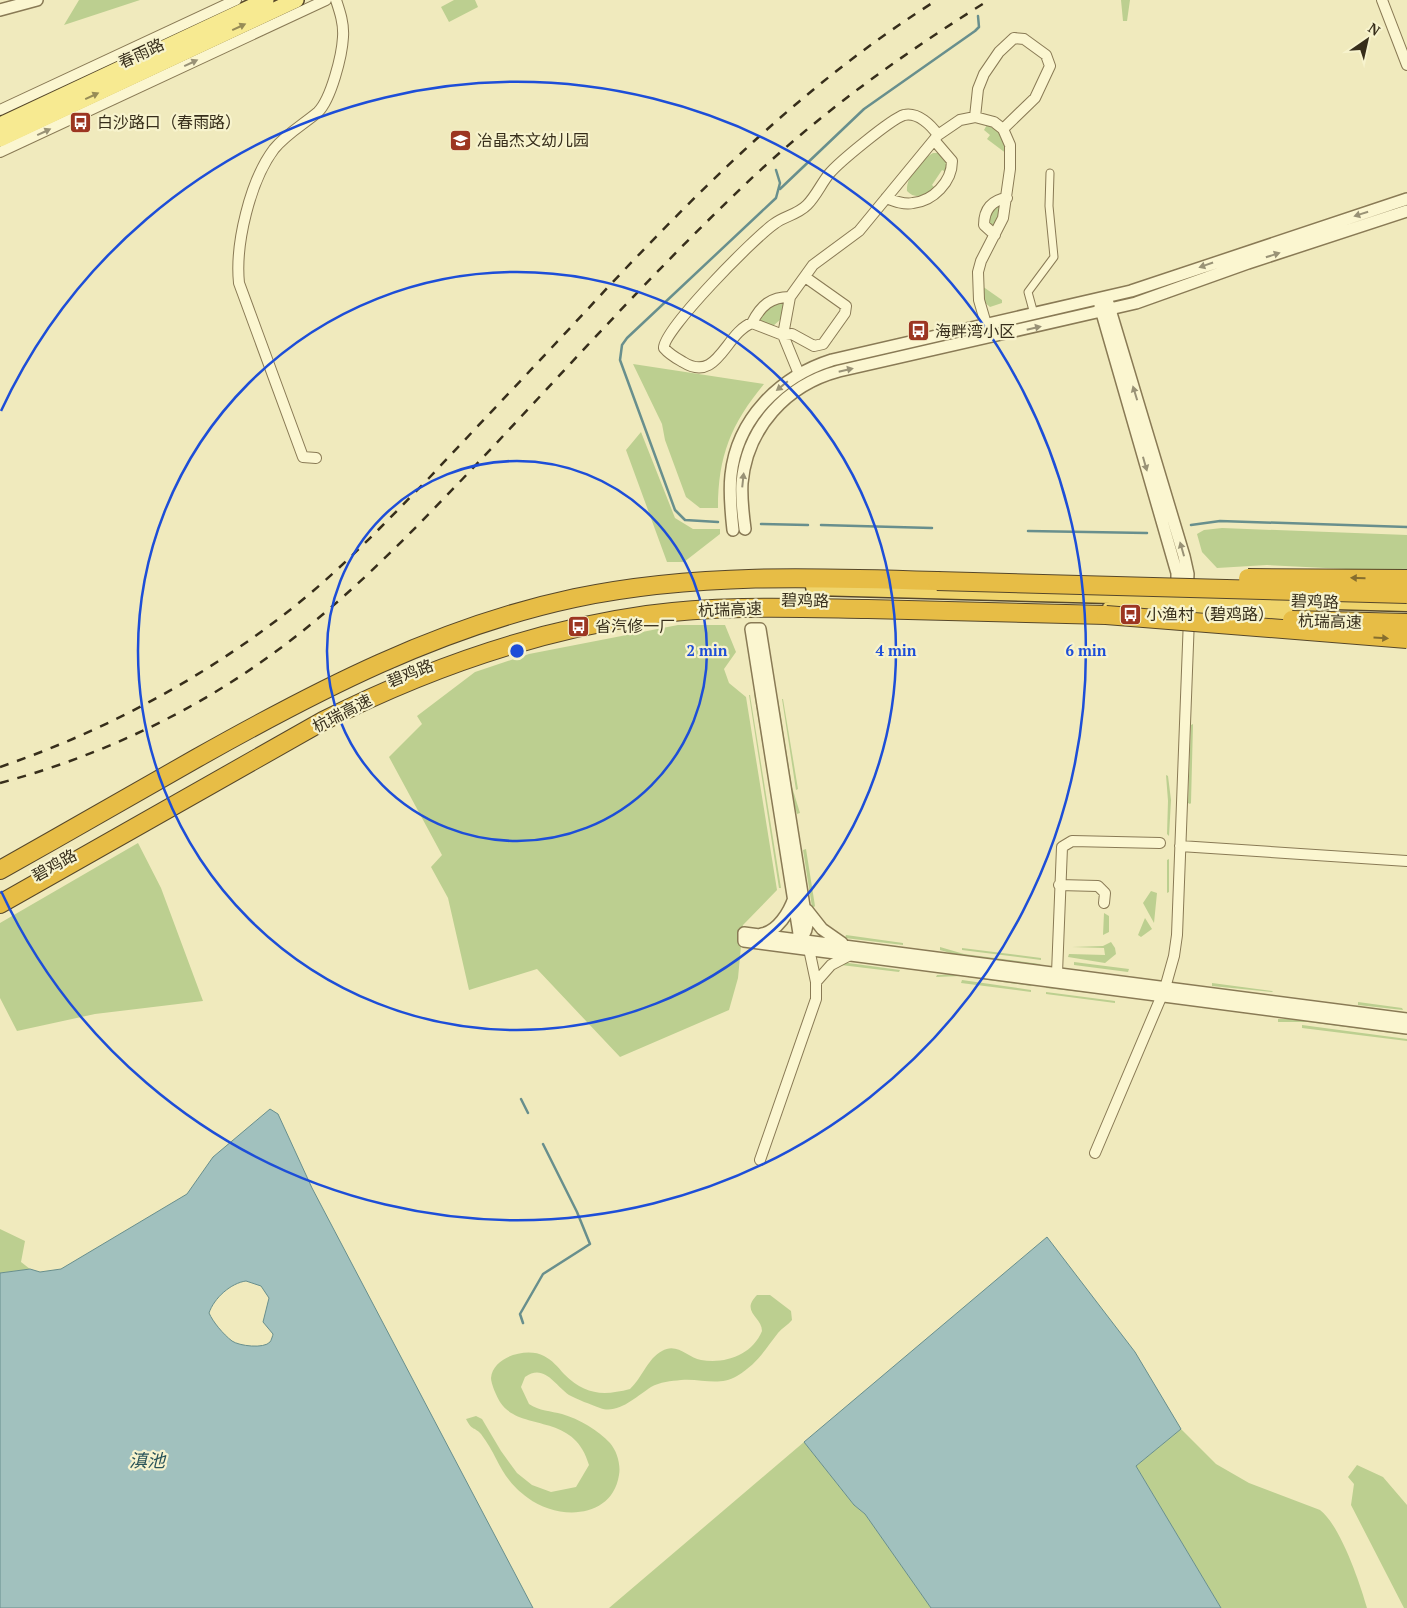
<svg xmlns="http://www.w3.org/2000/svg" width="1407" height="1608" font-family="'PT Serif','Noto Sans SC',serif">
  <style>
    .green { fill: #bccf90 }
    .water { fill: #a1c1be; stroke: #688f8d; fill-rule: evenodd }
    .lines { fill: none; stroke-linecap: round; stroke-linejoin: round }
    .stream { stroke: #688f8d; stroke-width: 2.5 }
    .pedestrian-casing { stroke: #897a55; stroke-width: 9 }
    .minor-casing { stroke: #897a55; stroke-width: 12 }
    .tertiary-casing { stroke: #897a55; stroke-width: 14 }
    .primary-casing { stroke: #56472a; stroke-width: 18 }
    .trunk-casing { stroke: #56472a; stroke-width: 19 }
    .motorway-casing { stroke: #56472a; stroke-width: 20 }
    .pedestrian { stroke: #fbf6d0; stroke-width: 7 }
    .minor { stroke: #fbf6d0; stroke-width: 10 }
    .tertiary { stroke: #fbf6d0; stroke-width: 11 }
    .primary { stroke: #f7ea91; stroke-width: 15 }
    .trunk { stroke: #efd46c; stroke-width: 16 }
    .motorway { stroke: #e7bd46; stroke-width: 18 }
    .rail { stroke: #372e1b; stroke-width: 2.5; stroke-dasharray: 9 9; stroke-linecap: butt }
    .motorway-bridge-casing { stroke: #56472a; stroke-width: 20; stroke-linecap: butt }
    .motorway-bridge { stroke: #e7bd46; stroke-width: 18 }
    .oneway { fill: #978c56 }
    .oneway2 { fill: #999276 }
    .oneway3 { fill: #866e2e }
    .ring { fill: none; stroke: #1d4ed8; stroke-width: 2.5 }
    .labels { text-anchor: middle; stroke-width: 4.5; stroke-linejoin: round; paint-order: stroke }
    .street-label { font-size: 16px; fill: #372e1b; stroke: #f7f3cd }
    .poi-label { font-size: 16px; fill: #372e1b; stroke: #f7f3cd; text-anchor: start }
    .water-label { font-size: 18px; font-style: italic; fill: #295358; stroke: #f7f3cd }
    .centre { fill: #1d4ed8; stroke: #f7f3cd; stroke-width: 2.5 }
    .ring-label { font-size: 15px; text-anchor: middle; font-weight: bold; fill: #1d4ed8; stroke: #f7f3cd; stroke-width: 4.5; stroke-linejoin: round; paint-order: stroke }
  </style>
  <rect width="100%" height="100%" fill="#f0eabd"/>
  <path class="green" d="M79,0H140L64,25Z
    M454,0H475L478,7L449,22L441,7Z
    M1121,0H1130L1127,21H1123Z
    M168,34L170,38L0,118V113Z
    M988,123L1000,132L1007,154L987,139L990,135L984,130Z
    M933,153H938L947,160L946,172L942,170L932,185L935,188C927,196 915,200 907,191C906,176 922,159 933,153Z
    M997,202L1002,207L994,229L989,226L988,216Z
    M982,286L1002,300V303L990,307L983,301Z
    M783,301L785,306L781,319L773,326L759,320L767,305Z
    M633,364L764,384C731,424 718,456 718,508H700L686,497L665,440L662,424Z
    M641,432L675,518L693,529H720V534L684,562H667L626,450Z
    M1222,528L1407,535V572L1267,565L1217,568L1202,552L1197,534L1204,530Z
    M678,625H725L736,652L724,669L729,683L746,697L777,890L743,925L738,978L729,1010L620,1057L537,969L469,990L448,898L431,867L442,855L389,757L422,724L417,716L475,672L529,654Z
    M756,692L788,899L754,693Z
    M749,695H750L781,888H779Z
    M776,698L778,699L792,787L800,813L797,814L792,796Z
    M782,699H783L798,789L796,790Z
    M1193,724L1191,803L1190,804L1188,803L1191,725Z
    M1166,775L1168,776L1171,800L1169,836L1167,834L1168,801Z
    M138,843L161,888L203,1001L95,1014L17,1031L0,998V923Z
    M806,849L815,906L814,907H812L803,850Z
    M1169,859V892L1167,893V860Z
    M1151,891L1157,893L1154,923L1143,903Z
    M1104,913L1109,916V932L1103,935Z
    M1145,918L1152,929L1141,937L1138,935Z
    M846,935L903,943V945L845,938Z
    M1111,942L1115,948L1116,954L1105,963L1068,957L1069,954L1105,955L1104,948L1072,947L1103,946Z
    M940,947L964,954L1040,964L1041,966L964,957L940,950Z
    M962,948L1041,958V960L962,950Z
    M841,962L900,970L899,972L841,965Z
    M1074,962L1129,969L1128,972L1074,965Z
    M964,974L1033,984L1031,986L961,976L936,977L937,975Z
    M962,980L1031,990V992L961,983Z
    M1212,983L1272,991L1273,992L1212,986Z
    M1045,985L1126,996V997L1046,988Z
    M1046,992L1115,1001V1003L1046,994Z
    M1358,1002L1402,1008L1403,1010L1358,1005Z
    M1278,1019H1308L1407,1032V1035L1308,1022H1278Z
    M1302,1025L1407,1039V1041L1302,1028Z
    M0,1229L25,1241L21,1262L30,1269L0,1273Z
    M757,1295H770L791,1311L792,1320C788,1325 782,1328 778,1333C764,1351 757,1364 737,1376C718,1387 701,1378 681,1380C671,1381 660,1382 651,1387C637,1396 618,1415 600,1408C592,1405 576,1399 569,1395C555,1385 544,1363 525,1377L521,1387L529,1404C539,1411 551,1411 562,1414C579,1419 598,1430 610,1443C617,1451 621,1465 619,1475C612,1520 557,1520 528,1498C499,1477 500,1459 481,1434C475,1427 472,1431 466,1419L476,1416L482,1419L501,1451L517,1473L532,1485L551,1492L576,1487L589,1465C574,1411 520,1433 500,1402C497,1397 491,1384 491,1378C493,1356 528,1347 544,1356C552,1360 558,1367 564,1374C585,1395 603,1396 630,1389C642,1378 648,1358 662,1351C677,1342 688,1358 701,1360C726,1364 752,1355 762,1331C762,1317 740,1312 757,1295Z
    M1181,1429L1216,1464L1249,1483L1320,1510C1340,1525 1360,1583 1367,1608H1221L1136,1466Z
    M804,1442L854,1505L865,1514L931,1608H609Z
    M1357,1465L1383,1477L1407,1505V1608H1404L1351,1505L1354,1484L1348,1477Z"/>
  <path class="water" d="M270,1109L278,1114L312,1188L533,1608H0V1273L30,1269L40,1272L61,1269L187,1194L213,1157ZM246,1281L261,1286L269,1298L263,1322L273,1334C273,1335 271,1341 270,1342C264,1349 239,1346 232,1341C223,1334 213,1322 209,1313C214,1298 231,1283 246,1281Z
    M1047,1237L1135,1352L1181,1429L1136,1466L1221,1608H931L865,1514L854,1505L804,1442Z"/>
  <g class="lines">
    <path class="stream" d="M780,189L864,109L975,31L979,27L978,16
      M718,522L685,520L675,510L620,360L622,345L627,338L776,198L780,183L776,170
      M761,524L808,525
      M821,525L932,528
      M1191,525L1220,521L1407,527
      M1028,531L1147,533
      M521,1099L528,1113
      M523,1323L520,1314L543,1274L590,1244L577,1212L543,1144"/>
    <defs>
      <path id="pedestrian" d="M1034,314L1028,292L1054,257L1049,206L1050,173"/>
      <path id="minor" d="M1382,0L1407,65
        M0,110L236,0
        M975,117L978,89L984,74L999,52L1014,38L1024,39L1046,55L1050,66L1035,98L1003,129
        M0,152L326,0
        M886,198C894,201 904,205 913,203C933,201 952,182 952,161L934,140
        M995,235L984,225C984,209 992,200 1007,198
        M805,277L846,306L845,313L823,344L814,346L792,334L783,335L752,323C725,333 718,384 683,362C676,358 670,355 664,348C662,331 755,237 774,224C784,216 797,215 807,205C816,196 821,184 829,174C838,163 891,119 904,115C918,112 931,125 938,135
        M752,323C761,305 771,297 790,297
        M799,374L783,335L790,297L813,265L859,231L938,135L960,120L975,117L994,122L1003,129L1010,145V169L1003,218L981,261L978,272L979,300L986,324
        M316,458L303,457L239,283C235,244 250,181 274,149C286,134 304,124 318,112C331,99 342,56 343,37C344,24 340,12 336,0
        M1180,846L1407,861
        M1059,885L1098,886L1105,893L1104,903
        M1057,973L1062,847L1072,841L1160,843
        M816,982L831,965L850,955
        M1095,1153L1165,988L1174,956L1177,935L1189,618
        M760,1160L816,999V982L809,949"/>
      <path id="tertiary" d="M0,10L37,0
        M1108,303L1184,556L1188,574L1187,593
        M1100,306L1177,573V594
        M745,529C743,514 741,498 742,483C747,428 786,385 839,371L1136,303L1248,263L1407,211
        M733,530C731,512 729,493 731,475C737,419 779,377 832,360L1131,291L1407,199
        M807,910L822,929L842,943
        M762,934C778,931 789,912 794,898
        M796,942C803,938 806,933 807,925L760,629H751L800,940L806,944
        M1407,1019L744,933V941L1407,1028"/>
      <path id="primary" d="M0,125L266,0
        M0,139L296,0"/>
      <path id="trunk" d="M814,587L1407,603
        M1111,608L1309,613"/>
      <path id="motorway" d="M0,870C66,833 132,795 197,758C318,690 439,627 575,598C694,573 816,577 937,581
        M0,904L323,721C426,669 533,631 647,615C721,605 794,608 868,609C948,611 1027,613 1106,615"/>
    </defs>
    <use href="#pedestrian" class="pedestrian-casing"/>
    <use href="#minor" class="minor-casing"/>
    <use href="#tertiary" class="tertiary-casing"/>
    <use href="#primary" class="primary-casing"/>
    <use href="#trunk" class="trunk-casing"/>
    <use href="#motorway" class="motorway-casing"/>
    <use href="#pedestrian" class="pedestrian"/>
    <use href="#minor" class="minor"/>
    <use href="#tertiary" class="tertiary"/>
    <use href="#primary" class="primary"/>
    <use href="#trunk" class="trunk"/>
    <use href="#motorway" class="motorway"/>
    <path class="rail" d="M0,767C111,729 215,672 306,597C350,560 389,519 429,478C489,414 550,350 610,285C712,177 810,80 937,0
      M0,783C97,757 190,714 271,655C346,601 410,534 473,468C558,378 641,285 730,199C808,122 896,58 989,0"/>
    <defs>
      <path id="motorway-bridge" d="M1248,578L1407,579
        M937,581L1407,594
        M1106,615L1407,639
        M1292,620L1407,623"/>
    </defs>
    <use href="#motorway-bridge" class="motorway-bridge-casing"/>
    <use href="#motorway-bridge" class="motorway-bridge"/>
  </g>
  <defs><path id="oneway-solid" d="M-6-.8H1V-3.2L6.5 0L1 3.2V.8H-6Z" transform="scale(1.25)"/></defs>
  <g class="oneway">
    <use href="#oneway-solid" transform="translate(239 27) rotate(-25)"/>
    <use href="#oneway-solid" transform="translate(92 96) rotate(-25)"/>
  </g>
  <g class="oneway2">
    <use href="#oneway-solid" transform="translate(191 63) rotate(-25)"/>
    <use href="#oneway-solid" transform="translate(44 132) rotate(-25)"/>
    <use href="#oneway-solid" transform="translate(1361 214) rotate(162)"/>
    <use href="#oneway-solid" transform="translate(1273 255) rotate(-18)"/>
    <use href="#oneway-solid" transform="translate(1206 265) rotate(161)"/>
    <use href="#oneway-solid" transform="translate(1034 328) rotate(-13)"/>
    <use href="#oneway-solid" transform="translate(846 370) rotate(-13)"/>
    <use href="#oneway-solid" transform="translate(782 386) rotate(141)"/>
    <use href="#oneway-solid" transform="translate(1135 393) rotate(-107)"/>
    <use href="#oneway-solid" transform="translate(1145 464) rotate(74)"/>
    <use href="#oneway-solid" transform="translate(743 480) rotate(-84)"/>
    <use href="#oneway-solid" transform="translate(1182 549) rotate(-106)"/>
  </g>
  <g class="oneway3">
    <use href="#oneway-solid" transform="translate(1358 578) rotate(-179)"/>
    <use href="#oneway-solid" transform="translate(1381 638) rotate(3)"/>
  </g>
  <g class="ring">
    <circle cx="517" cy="651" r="190"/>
    <circle cx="517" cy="651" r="379"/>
    <path d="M1 411A569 569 0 1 1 1 891"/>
  </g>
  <defs>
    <symbol id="bus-square" viewBox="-11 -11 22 22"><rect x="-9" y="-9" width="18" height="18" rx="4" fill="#9c3621" stroke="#f7f3cd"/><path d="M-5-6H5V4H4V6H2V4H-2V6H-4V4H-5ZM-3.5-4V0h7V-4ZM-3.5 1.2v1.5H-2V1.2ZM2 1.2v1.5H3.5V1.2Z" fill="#fff"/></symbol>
    <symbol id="school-square" viewBox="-11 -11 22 22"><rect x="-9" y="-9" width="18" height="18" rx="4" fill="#9c3621" stroke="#f7f3cd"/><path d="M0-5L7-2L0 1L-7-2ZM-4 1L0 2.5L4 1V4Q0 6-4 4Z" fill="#fff"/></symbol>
  </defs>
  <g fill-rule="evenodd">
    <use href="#bus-square" x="68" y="110" width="25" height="25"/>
    <use href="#school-square" x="448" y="128" width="25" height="25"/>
    <use href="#bus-square" x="906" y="318" width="25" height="25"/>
    <use href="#bus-square" x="1118" y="602" width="25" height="25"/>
    <use href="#bus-square" x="566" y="614" width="25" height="25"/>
  </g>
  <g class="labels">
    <g class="street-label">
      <text transform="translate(141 53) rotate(-25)" y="6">春雨路</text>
      <text transform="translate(805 600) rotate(1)" y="6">碧鸡路</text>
      <text transform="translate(1315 601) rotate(2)" y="6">碧鸡路</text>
      <text transform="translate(730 609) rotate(-2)" y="6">杭瑞高速</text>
      <text transform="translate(1330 621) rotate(2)" y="6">杭瑞高速</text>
      <text transform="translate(410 673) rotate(-22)" y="6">碧鸡路</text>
      <text transform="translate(342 713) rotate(-27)" y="6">杭瑞高速</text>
      <text transform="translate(54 865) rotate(-29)" y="6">碧鸡路</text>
    </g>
    <g class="poi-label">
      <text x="97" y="128">白沙路口（春雨路）</text>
      <text x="477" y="146">冶晶杰文幼儿园</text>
      <text x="935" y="337">海畔湾小区</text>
      <text x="1146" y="620">小渔村（碧鸡路）</text>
      <text x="595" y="632">省汽修一厂</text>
    </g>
    <g class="water-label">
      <text x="147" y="1467">滇池</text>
    </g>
  </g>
  <circle cx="517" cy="651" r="8" class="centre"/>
  <g class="ring-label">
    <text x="707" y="656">2 min</text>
    <text x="896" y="656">4 min</text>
    <text x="1086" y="656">6 min</text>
  </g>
  <g transform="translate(1367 40) rotate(34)" stroke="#f7f3cd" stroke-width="4" paint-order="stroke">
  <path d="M0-4L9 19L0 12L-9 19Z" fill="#372e1b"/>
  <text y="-8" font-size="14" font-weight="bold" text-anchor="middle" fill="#372e1b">N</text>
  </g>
</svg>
